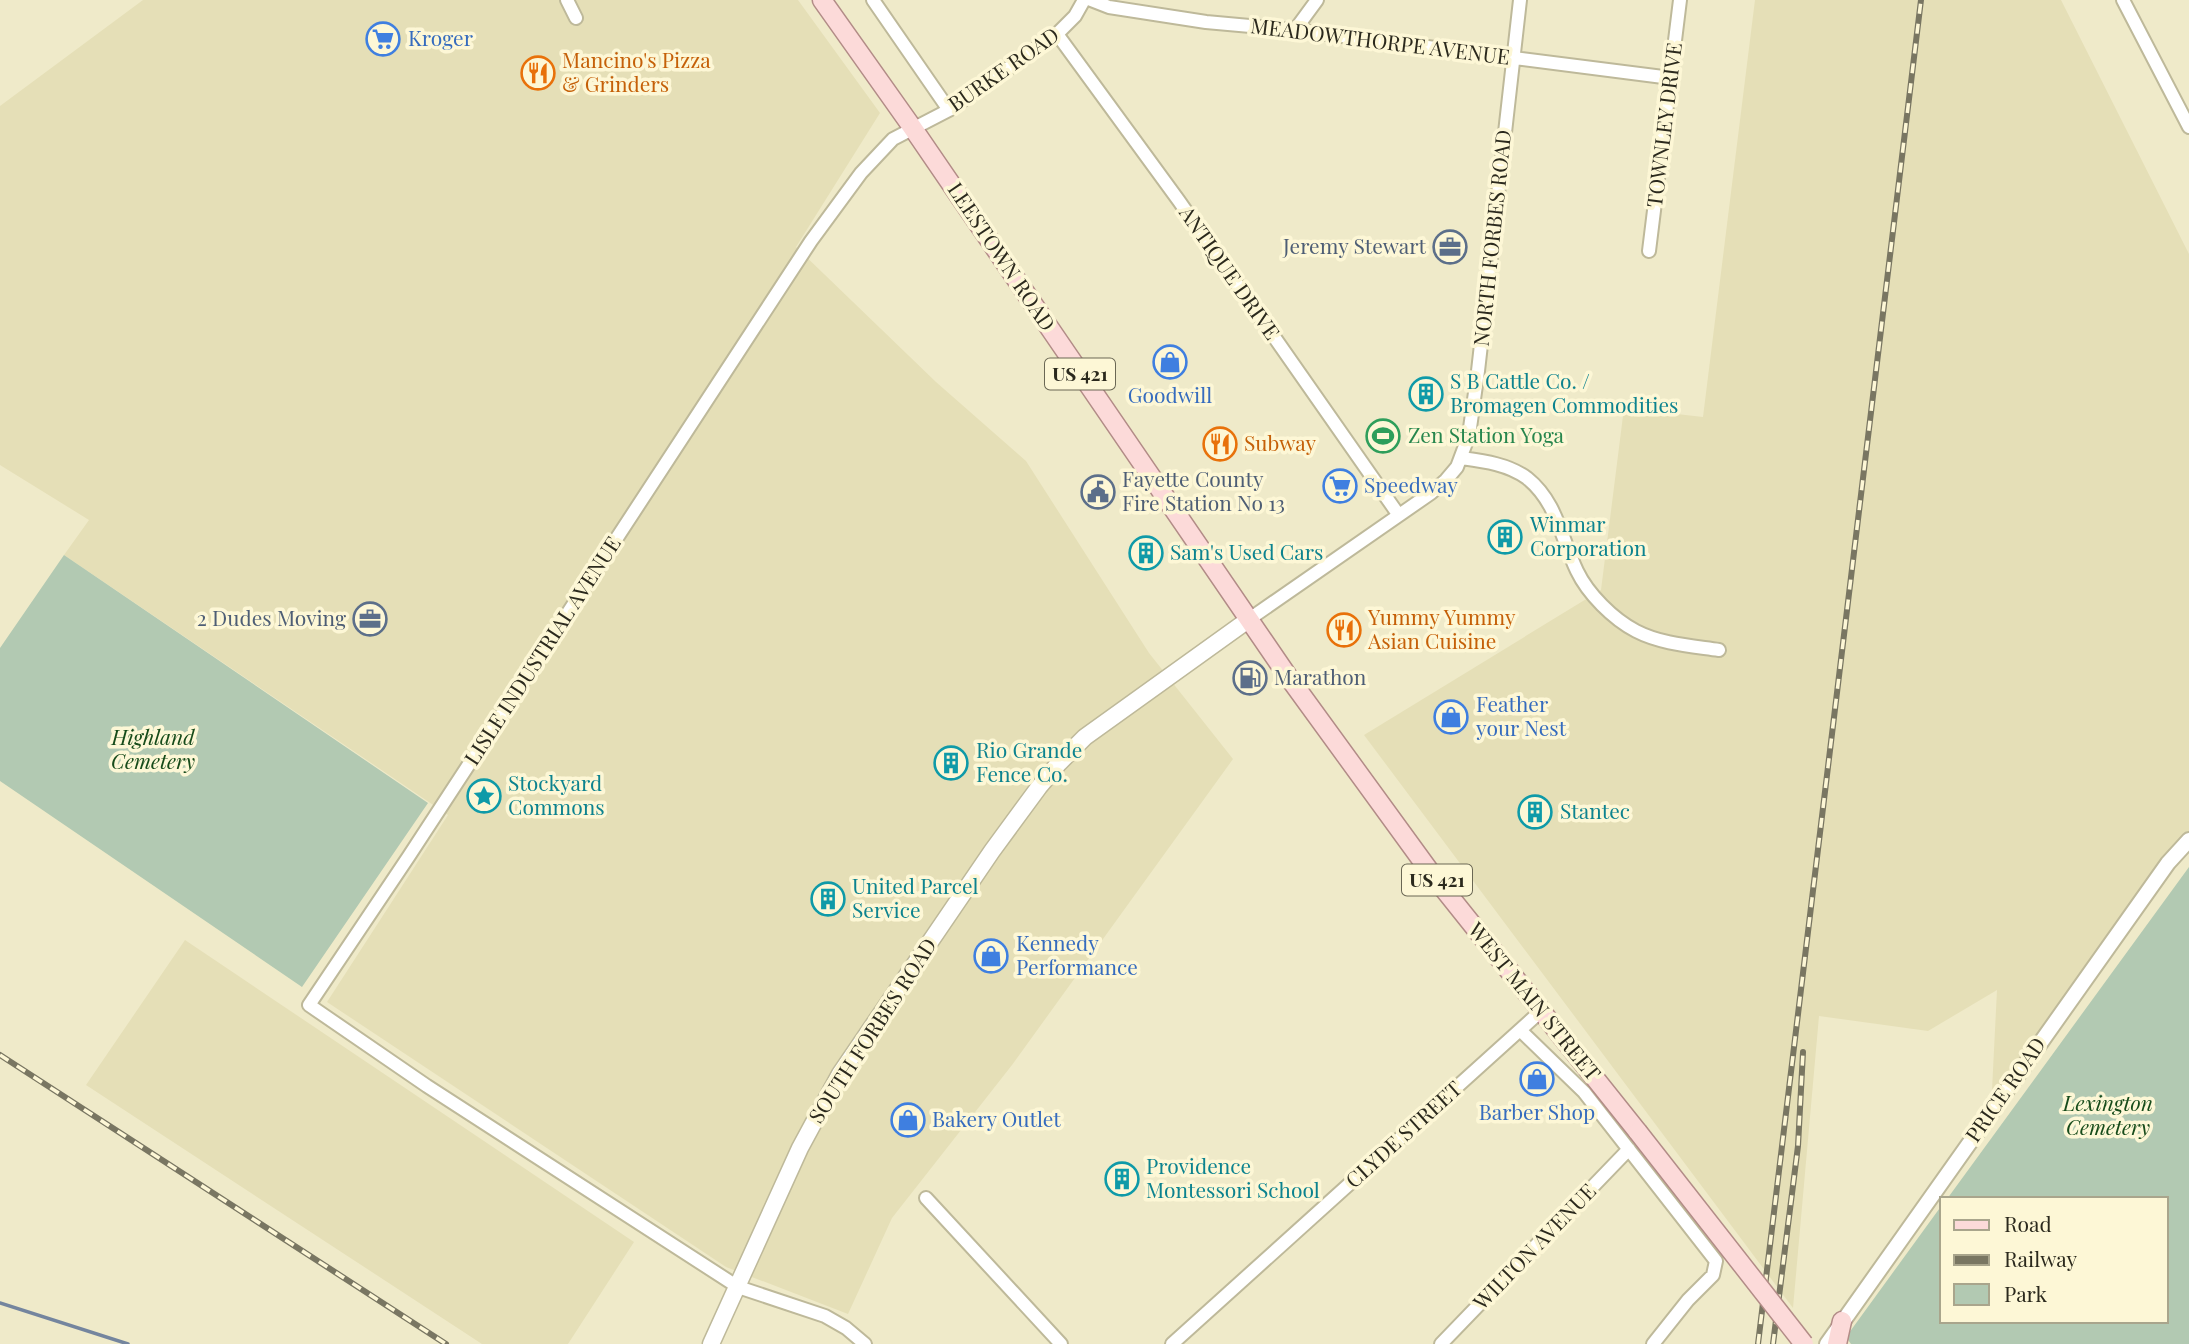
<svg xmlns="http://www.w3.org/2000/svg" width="2189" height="1344" font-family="'Playfair Display',serif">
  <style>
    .built { fill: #e5dfb7 }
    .green { fill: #b2c9b2 }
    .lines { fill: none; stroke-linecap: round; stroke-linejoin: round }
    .stream { stroke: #74859e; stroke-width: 3.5 }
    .minor-casing { stroke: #beb99a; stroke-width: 16 }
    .tertiary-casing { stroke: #beb99a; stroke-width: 18 }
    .secondary-casing { stroke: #beb99a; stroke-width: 19 }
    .primary-casing { stroke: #b28c87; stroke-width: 21 }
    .minor { stroke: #fff; stroke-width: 12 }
    .tertiary { stroke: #fff; stroke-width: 14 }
    .secondary { stroke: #fff; stroke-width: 16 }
    .primary { stroke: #fcdad9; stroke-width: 18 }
    .rail-casing { stroke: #797662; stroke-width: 6 }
    .rail { stroke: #fdf7d6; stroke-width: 3.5; stroke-dasharray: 10; stroke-linecap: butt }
    .primary-bridge-casing { stroke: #b28c87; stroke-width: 21; stroke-linecap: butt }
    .primary-bridge { stroke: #fcdad9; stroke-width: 18 }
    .labels { text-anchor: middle; stroke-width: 7; stroke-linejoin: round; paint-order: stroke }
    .shield { fill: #fdf7d6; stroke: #6a6754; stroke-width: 2 }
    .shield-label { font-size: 19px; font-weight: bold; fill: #2b291d }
    .shop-label { font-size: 21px; fill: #366cbe; stroke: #fdf7d6; text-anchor: start }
    .street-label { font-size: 21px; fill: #2b291d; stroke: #fdf7d6 }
    .food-label { font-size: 21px; fill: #c56008; stroke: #fdf7d6; text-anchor: start }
    .service-label { font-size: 21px; fill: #4e5e75; stroke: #fdf7d6; text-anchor: end }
    .culture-label { font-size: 21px; fill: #0d838f; stroke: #fdf7d6; text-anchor: start }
    .leisure-label { font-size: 21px; fill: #27864d; stroke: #fdf7d6; text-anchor: start }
    .park-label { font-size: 21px; font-style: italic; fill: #164b1a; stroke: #fdf7d6 }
  </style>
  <rect width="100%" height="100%" fill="#efeac9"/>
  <path class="built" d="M143,0H798L880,113L796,247L936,382L1026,461L1149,653L1233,759L1012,1065L892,1218L848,1314L726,1267L327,1002L448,815L64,555L89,520L0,465V106Z
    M1755,0H2061L2189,254V840L1991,1110L1997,990L1928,1031L1819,1016L1793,1308L1364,735L1601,590L1624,408L1703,417Z
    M185,940L634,1242L568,1344H482L86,1085Z"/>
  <path class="green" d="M64,555L428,803L302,987L0,781V648Z
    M2189,867V1344H1851L1846,1337L1942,1205V1321H2166V1199H1947Z"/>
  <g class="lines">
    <path class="stream" d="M0,1303L128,1344"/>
    <defs>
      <path id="minor" d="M567,0L576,18
        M873,0L949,110
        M1091,0L1109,7L1206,22L1295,30L1671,78
        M2123,0L2189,127
        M1295,30L1317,0
        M1057,34L1179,201L1398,514
        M1649,251L1680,0
        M1461,458C1483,461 1508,464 1527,478C1557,502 1561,538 1577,571C1588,594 1613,619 1636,631C1661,644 1692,646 1719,650
        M1248,620L1431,493L1446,480L1457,467L1469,435L1478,371L1520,0
        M1520,1030L1584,1092L1716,1261L1713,1275L1688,1300L1653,1344
        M926,1198L1061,1344
        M865,1344L846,1328L825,1316L738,1287L427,1086L309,1005L409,856L811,241L861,173L893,139L949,110L1057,34L1075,16L1084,0
        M1172,1344L1541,1011
        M1441,1344L1629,1149"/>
      <path id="tertiary" d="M1827,1344L2168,863L2189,840"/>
      <path id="secondary" d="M711,1344L800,1148L840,1074L992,851L1039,787L1059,763L1085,737L1248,620"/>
      <path id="primary" d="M822,0L912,127L1287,675L1431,873L1638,1132
        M1837,1344L1842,1321"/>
    </defs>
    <use href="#minor" class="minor-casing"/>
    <use href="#tertiary" class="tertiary-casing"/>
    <use href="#secondary" class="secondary-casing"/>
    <use href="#primary" class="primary-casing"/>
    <use href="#minor" class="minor"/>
    <use href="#tertiary" class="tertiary"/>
    <use href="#secondary" class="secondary"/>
    <use href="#primary" class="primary"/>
    <defs>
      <path id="rail" d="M0,1055L446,1344
        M1758,1344L1921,0
        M1773,1344L1798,1146L1803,1052"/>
    </defs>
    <use href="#rail" class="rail-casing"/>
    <use href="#rail" class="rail"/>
    <defs>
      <path id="primary-bridge" d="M1638,1132L1804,1344"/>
    </defs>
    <use href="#primary-bridge" class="primary-bridge-casing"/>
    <use href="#primary-bridge" class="primary-bridge"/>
  </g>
  <defs>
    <symbol id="supermarket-ring" viewBox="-11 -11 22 22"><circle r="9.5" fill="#fdf7d6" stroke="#3f7fe0" stroke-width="1.5"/><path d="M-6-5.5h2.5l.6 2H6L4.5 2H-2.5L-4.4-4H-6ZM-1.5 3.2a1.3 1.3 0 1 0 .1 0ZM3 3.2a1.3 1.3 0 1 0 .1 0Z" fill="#3f7fe0"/></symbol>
    <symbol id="restaurant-ring" viewBox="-11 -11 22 22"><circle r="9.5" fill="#fdf7d6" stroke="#e8710a" stroke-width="1.5"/><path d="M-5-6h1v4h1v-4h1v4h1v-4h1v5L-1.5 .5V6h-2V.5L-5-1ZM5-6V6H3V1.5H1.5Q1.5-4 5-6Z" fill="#e8710a"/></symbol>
    <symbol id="office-ring" viewBox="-11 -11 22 22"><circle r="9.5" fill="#fdf7d6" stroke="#5c6f8a" stroke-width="1.5"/><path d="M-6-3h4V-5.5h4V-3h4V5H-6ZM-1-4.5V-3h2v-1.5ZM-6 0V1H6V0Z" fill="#5c6f8a"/></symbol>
    <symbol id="shop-ring" viewBox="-11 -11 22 22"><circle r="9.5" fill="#fdf7d6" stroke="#3f7fe0" stroke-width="1.5"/><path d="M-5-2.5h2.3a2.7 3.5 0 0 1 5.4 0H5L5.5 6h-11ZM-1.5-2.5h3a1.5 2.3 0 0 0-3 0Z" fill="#3f7fe0"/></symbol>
    <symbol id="building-ring" viewBox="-11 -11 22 22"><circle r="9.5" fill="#fdf7d6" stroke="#0f9aa8" stroke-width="1.5"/><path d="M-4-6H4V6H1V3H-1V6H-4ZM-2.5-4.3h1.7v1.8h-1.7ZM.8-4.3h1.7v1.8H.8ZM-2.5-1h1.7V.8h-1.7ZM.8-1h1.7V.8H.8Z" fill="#0f9aa8"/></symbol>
    <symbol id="stadium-ring" viewBox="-11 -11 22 22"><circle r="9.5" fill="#fdf7d6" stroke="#2e9e5b" stroke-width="1.5"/><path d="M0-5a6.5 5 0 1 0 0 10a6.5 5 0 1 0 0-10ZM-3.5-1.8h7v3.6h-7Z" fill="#2e9e5b"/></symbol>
    <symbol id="civic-ring" viewBox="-11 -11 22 22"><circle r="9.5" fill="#fdf7d6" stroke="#5c6f8a" stroke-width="1.5"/><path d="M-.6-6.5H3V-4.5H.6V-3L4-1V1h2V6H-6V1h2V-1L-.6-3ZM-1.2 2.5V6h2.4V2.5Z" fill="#5c6f8a"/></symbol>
    <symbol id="fuel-ring" viewBox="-11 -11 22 22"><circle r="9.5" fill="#fdf7d6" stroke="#5c6f8a" stroke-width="1.5"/><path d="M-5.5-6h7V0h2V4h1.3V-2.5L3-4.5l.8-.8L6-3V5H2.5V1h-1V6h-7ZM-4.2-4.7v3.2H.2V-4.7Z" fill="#5c6f8a"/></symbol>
    <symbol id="sight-ring" viewBox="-11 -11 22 22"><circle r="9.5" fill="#fdf7d6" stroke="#0f9aa8" stroke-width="1.5"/><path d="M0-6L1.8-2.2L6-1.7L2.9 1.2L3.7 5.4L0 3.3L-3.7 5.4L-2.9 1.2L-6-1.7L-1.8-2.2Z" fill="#0f9aa8"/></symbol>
  </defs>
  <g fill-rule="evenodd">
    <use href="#supermarket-ring" x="364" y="20" width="38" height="38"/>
    <use href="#restaurant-ring" x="519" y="54" width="38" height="38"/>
    <use href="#office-ring" x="1431" y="228" width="38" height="38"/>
    <use href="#shop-ring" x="1151" y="343" width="38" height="38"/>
    <use href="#building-ring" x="1407" y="375" width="38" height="38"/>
    <use href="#stadium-ring" x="1364" y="417" width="38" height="38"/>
    <use href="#restaurant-ring" x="1201" y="425" width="38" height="38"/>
    <use href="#supermarket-ring" x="1321" y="467" width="38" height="38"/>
    <use href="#civic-ring" x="1079" y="473" width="38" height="38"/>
    <use href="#building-ring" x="1486" y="518" width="38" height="38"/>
    <use href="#building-ring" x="1127" y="534" width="38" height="38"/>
    <use href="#office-ring" x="351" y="600" width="38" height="38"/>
    <use href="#restaurant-ring" x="1325" y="611" width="38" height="38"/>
    <use href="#fuel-ring" x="1231" y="659" width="38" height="38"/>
    <use href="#shop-ring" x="1432" y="698" width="38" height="38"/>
    <use href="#building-ring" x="932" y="744" width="38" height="38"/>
    <use href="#sight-ring" x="465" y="777" width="38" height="38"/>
    <use href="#building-ring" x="1516" y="793" width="38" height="38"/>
    <use href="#building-ring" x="809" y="880" width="38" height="38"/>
    <use href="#shop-ring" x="972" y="937" width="38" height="38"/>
    <use href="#shop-ring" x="1518" y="1060" width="38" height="38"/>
    <use href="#shop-ring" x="889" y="1101" width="38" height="38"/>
    <use href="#building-ring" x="1103" y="1160" width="38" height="38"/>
  </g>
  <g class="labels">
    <g class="shield">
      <rect x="1045" y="358.5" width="70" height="31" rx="5"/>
      <rect x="1402" y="864.5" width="70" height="31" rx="5"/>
    </g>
    <g class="shield-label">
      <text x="1080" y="381">US 421</text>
      <text x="1437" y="887">US 421</text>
    </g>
    <g class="shop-label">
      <text x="408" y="46">Kroger</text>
      <text x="1170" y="403" text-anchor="middle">Goodwill</text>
      <text x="1364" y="493">Speedway</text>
      <text x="1476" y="712">Feather<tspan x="1476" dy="24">your Nest</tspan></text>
      <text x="1016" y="951">Kennedy<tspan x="1016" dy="24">Performance</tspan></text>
      <text x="1537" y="1120" text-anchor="middle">Barber Shop</text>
      <text x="932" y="1127">Bakery Outlet</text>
    </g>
    <g class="street-label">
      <text transform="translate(1380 42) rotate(7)" y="7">MEADOWTHORPE AVENUE</text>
      <text transform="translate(1004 70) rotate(-35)" y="7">BURKE ROAD</text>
      <text transform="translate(1665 125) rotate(-83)" y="7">TOWNLEY DRIVE</text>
      <text transform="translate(1493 238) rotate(-84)" y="7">NORTH FORBES ROAD</text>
      <text transform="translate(1001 257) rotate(56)" y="7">LEESTOWN ROAD</text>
      <text transform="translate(1229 273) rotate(55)" y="7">ANTIQUE DRIVE</text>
      <text transform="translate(543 651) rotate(-57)" y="7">LISLE INDUSTRIAL AVENUE</text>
      <text transform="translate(1534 1002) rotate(51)" y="7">WEST MAIN STREET</text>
      <text transform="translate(873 1031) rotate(-57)" y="7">SOUTH FORBES ROAD</text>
      <text transform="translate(2006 1090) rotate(-55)" y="7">PRICE ROAD</text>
      <text transform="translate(1404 1135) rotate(-42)" y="7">CLYDE STREET</text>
      <text transform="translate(1535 1247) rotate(-46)" y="7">WILTON AVENUE</text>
    </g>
    <g class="food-label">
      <text x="562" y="68">Mancino's Pizza<tspan x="562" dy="24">&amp; Grinders</tspan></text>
      <text x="1244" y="451">Subway</text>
      <text x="1368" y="625">Yummy Yummy<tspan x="1368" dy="24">Asian Cuisine</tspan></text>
    </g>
    <g class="service-label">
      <text x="1426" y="254">Jeremy Stewart</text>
      <text x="1122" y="487" text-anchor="start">Fayette County<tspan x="1122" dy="24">Fire Station No 13</tspan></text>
      <text x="346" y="626">2 Dudes Moving</text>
      <text x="1274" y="685" text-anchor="start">Marathon</text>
    </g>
    <g class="culture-label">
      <text x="1450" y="389">S B Cattle Co. /<tspan x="1450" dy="24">Bromagen Commodities</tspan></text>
      <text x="1530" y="532">Winmar<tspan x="1530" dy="24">Corporation</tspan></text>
      <text x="1170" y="560">Sam's Used Cars</text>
      <text x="976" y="758">Rio Grande<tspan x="976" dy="24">Fence Co.</tspan></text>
      <text x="508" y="791">Stockyard<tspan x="508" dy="24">Commons</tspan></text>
      <text x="1560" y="819">Stantec</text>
      <text x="852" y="894">United Parcel<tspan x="852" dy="24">Service</tspan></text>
      <text x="1146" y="1174">Providence<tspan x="1146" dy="24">Montessori School</tspan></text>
    </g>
    <g class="leisure-label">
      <text x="1408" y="443">Zen Station Yoga</text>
    </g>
    <g class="park-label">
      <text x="153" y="745">Highland<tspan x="153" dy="24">Cemetery</tspan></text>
      <text x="2108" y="1111">Lexington<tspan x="2108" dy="24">Cemetery</tspan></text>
    </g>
  </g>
  <rect x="1940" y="1197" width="228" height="126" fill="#fdf7d6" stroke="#a9a58c" stroke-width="2"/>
  <rect x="1954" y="1220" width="35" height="10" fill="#fcdad9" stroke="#a9a58c" stroke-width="2"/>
  <text x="2004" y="1232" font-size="21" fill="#2b291d">Road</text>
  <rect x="1954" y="1255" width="35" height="10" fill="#797662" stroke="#a9a58c" stroke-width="2"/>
  <text x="2004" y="1267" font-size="21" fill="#2b291d">Railway</text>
  <rect x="1954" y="1284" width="35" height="21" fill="#b2c9b2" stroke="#a9a58c" stroke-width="2"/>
  <text x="2004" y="1302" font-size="21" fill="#2b291d">Park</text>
</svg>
